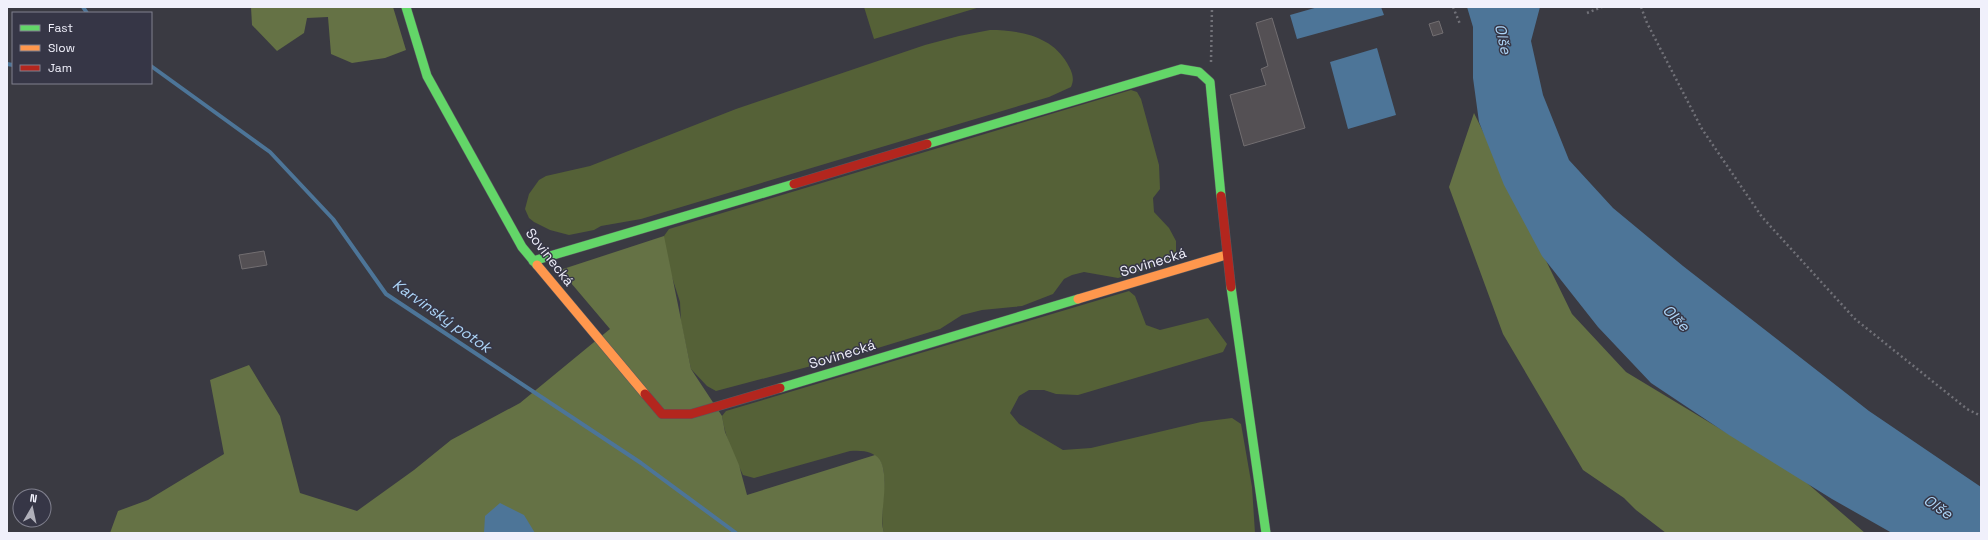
<svg xmlns="http://www.w3.org/2000/svg" width="1988" height="540" font-family="'Space Grotesk',sans-serif">
  <style>
    .green { fill: #556137 }
    .forest { fill: #657245 }
    .water { fill: #4d7598 }
    .lines { fill: none; stroke-linecap: round; stroke-linejoin: round }
    .stream { stroke: #4d7598; stroke-width: 4 }
    .building { fill: #545054; stroke: #726e71 }
    .fast-casing { stroke: #58585f; stroke-width: 10 }
    .slow-casing { stroke: #58585f; stroke-width: 10 }
    .jam-casing { stroke: #58585f; stroke-width: 10 }
    .path { stroke: #717178; stroke-width: 2.5; stroke-dasharray: 2 3; stroke-linecap: butt }
    .fast { stroke: #63d668; stroke-width: 9 }
    .slow { stroke: #ff974d; stroke-width: 9 }
    .jam { stroke: #b3261e; stroke-width: 9 }
    .labels { text-anchor: middle; stroke-width: 3; stroke-linejoin: round; paint-order: stroke }
    .street-label { font-size: 14px; fill: #f0f0fb; stroke: #363646 }
    .water-label { font-size: 15px; font-style: italic; fill: #acd4f6; stroke: #363646 }
  </style>
  <rect width="100%" height="100%" fill="#3a3a42"/>
  <path class="green" d="M864,7H980L874,39Z
    M990,30C1019,30 1052,36 1067,63C1072,72 1075,78 1071,87L1049,97L641,219L601,226L594,230L569,235L550,230L534,222L529,218L525,209L529,194L539,180L546,176L590,166L736,109L925,45L959,36Z
    M1131,90L1137,92L1141,99L1159,165L1160,189L1153,198L1154,212L1169,228L1176,241V253L1172,261L1118,278L1084,272L1072,275L1064,279L1053,294L1022,306L982,310L962,315L940,329L868,351L716,391L707,386L691,369L681,322L680,302L663,249L664,236L669,229Z
    M1129,291L1135,296L1146,325L1160,330L1208,318L1227,344L1223,352L1078,395L1056,394L1044,390H1029L1019,396L1010,413L1019,424L1063,450L1091,448L1201,422L1232,418L1241,424L1252,487L1255,533H884C875,501 905,446 850,451L754,478L743,475C734,456 725,437 722,416L726,411Z"/>
  <path class="forest" d="M251,7H393L406,50L385,58L352,63L331,54L328,17L307,18L304,33L277,51L252,25Z
    M1474,113L1572,314L1626,372L1800,477L1865,533H1666L1636,510L1624,498L1583,470L1503,334L1449,187Z
    M664,236L691,369L722,416L725,432L739,465L747,495L875,455C891,464 882,506 882,521C882,525 883,529 884,533H110L118,511L148,500L224,454L210,380L249,365L280,416L300,493L357,511L414,470L451,440L520,403L610,329L560,270Z"/>
  <path class="water" d="M1318,7H1381L1384,15L1297,39L1290,15Z
    M1467,7H1540L1531,41L1543,95L1569,160L1613,208L1683,266L1869,411L1981,487V533H1892L1832,499L1729,435L1651,383L1598,327L1542,256L1504,185L1479,122L1473,78V27Z
    M1377,48L1396,115L1348,129L1330,62Z
    M500,503L524,515L535,533H484L485,516Z"/>
  <g class="lines">
    <path class="stream" d="M83,7L87,13
      M7,64L13,65
      M151,66L270,152L333,219L386,294L641,463L736,533"/>
  </g>
  <path class="building" d="M1272,18L1305,128L1244,146L1230,95L1266,85L1261,69L1268,66L1256,23Z
    M1439,21L1443,33L1433,36L1429,24Z
    M264,251L267,265L242,269L239,255Z"/>
  <g class="lines">
    <defs>
      <path id="fast" d="M406,7L427,76L522,247L537,265
        M927,144L1181,69L1199,72L1210,82L1221,196
        M533,261L794,184
        M1231,287L1266,533
        M780,388L1078,299"/>
      <path id="slow" d="M537,265L645,394
        M1078,299L1226,255"/>
      <path id="jam" d="M794,184L927,144
        M1221,196L1231,287
        M645,394L662,414H691L780,388"/>
    </defs>
    <use href="#fast" class="fast-casing"/>
    <use href="#slow" class="slow-casing"/>
    <use href="#jam" class="jam-casing"/>
    <path class="path" d="M1453,7L1460,24
      M1641,7L1647,23L1702,129L1762,217L1855,319L1967,409L1981,416
      M1587,13L1602,7
      M1211,62L1212,7"/>
    <use href="#fast" class="fast"/>
    <use href="#slow" class="slow"/>
    <use href="#jam" class="jam"/>
  </g>
  <g class="labels">
    <g class="street-label">
      <text transform="translate(550 257) rotate(52)" y="5">Sovinecká</text>
      <text transform="translate(1153 262) rotate(-17)" y="5">Sovinecká</text>
      <text transform="translate(842 354) rotate(-17)" y="5">Sovinecká</text>
    </g>
    <g class="water-label">
      <text transform="translate(1503 39) rotate(77)" y="5">Olše</text>
      <text transform="translate(442 316) rotate(35)" y="5">Karvinský potok</text>
      <text transform="translate(1676 318) rotate(45)" y="5">Olše</text>
      <text transform="translate(1938 507) rotate(34)" y="5">Olše</text>
    </g>
  </g>
  <rect width="1988" height="540" fill="none" stroke="#f0f0fb" stroke-width="16"/>
  <rect x="12" y="12" width="140" height="72" fill="#363646" stroke="#80808e"/>
  <rect x="20" y="25" width="20" height="6" fill="#63d668" stroke="#80808e"/>
  <text x="48" y="32" font-size="12" fill="#f0f0fb">Fast</text>
  <rect x="20" y="45" width="20" height="6" fill="#ff974d" stroke="#80808e"/>
  <text x="48" y="52" font-size="12" fill="#f0f0fb">Slow</text>
  <rect x="20" y="65" width="20" height="6" fill="#b3261e" stroke="#80808e"/>
  <text x="48" y="72" font-size="12" fill="#f0f0fb">Jam</text>
  <g transform="translate(32 508) rotate(9)"><circle r="19" fill="#363646" stroke="#80808e"/>
  <path d="M0-3L7 15L0 10L-7 15Z" fill="#b0b0ba"/>
  <text y="-6" font-size="11" font-weight="bold" text-anchor="middle" fill="#f0f0fb">N</text>
  </g>
</svg>
